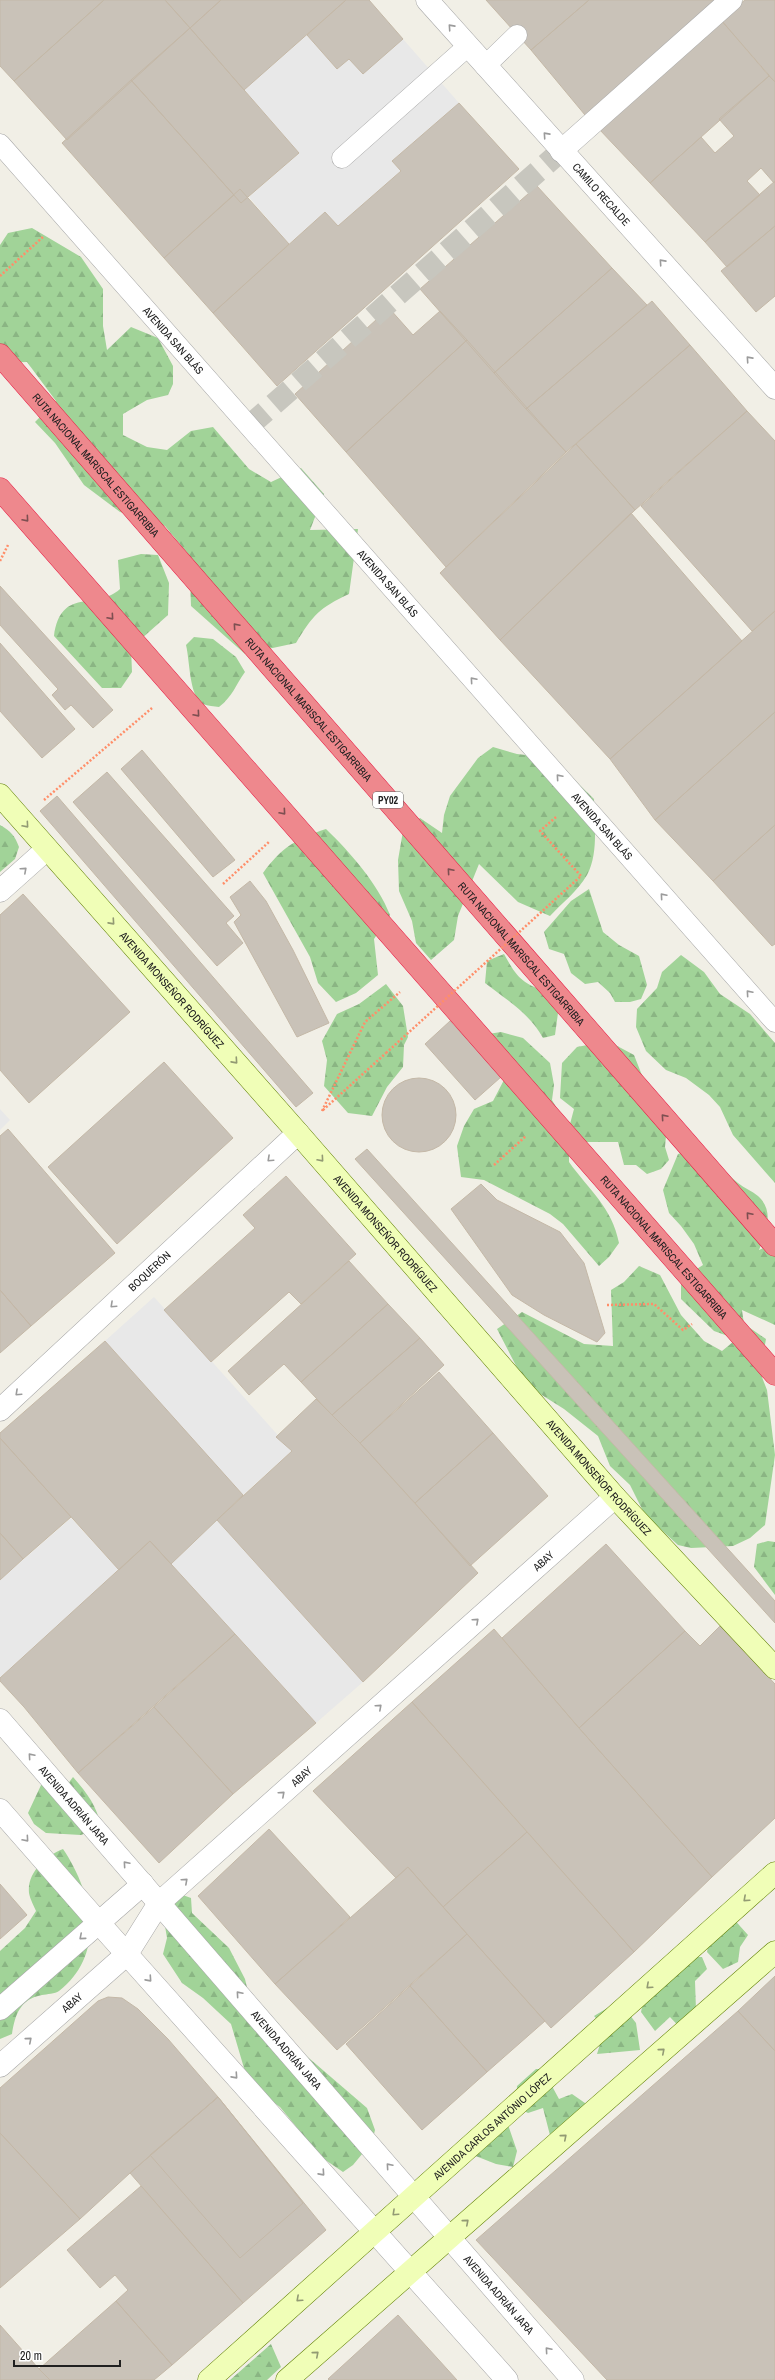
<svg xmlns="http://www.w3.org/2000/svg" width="775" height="2380" font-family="'Archivo Narrow',sans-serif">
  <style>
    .forest { fill: url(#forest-firs) }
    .parking { fill: #e8e8e8 }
    .building { fill: #c9c2b8; stroke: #c4b8a7 }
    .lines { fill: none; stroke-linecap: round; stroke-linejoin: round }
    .street-tunnel { stroke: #c7c6be; stroke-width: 22; stroke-dasharray: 22 11; stroke-linecap: butt }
    .lane-casing { stroke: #a7a7a7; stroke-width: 21 }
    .street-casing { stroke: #a7a7a7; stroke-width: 23 }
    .secondary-casing { stroke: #5e7e00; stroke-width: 23 }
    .highway-casing { stroke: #e81a43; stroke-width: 23 }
    .path { stroke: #ff8e69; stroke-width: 2.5; stroke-dasharray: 2 2; stroke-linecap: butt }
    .lane { stroke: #fff; stroke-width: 20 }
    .street { stroke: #fff; stroke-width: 22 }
    .secondary { stroke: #f0feb7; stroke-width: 22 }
    .highway { stroke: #ee888d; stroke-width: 22 }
    .path-bridge { stroke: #ff8e69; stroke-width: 2.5; stroke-dasharray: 2 2; stroke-linecap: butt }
    .oneway { stroke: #9b9b9b }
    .oneway2 { stroke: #7d4f51 }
    .oneway3 { stroke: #929a73 }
    .labels { text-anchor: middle; stroke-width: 3.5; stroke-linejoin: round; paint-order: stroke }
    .shield { fill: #fff; stroke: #636363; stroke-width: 1 }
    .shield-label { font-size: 10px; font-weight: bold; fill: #202020 }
    .street-label { font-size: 11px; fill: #202020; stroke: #fff }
  </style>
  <defs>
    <pattern id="forest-firs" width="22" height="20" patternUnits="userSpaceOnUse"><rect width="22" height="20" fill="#a1d398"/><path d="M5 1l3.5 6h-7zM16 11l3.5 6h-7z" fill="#8ab583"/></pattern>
  </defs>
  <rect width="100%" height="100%" fill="#f1efe6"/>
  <path class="forest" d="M32,228L81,257L103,289V326L107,350L131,327L158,338L173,366V384L168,395L147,400L123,414V435L147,447L167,450L191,431L213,427L249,469L271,482L301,468L324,494L310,530L358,529L349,594C319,608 313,615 296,643L245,654L191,606L189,555L165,526L120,512L84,485L55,443L35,422L56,401L27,362L0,363V245L8,233Z
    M141,554L158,555L169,583L168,615L131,648L132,672L121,688H102L54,636C61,586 96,611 120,589L118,560Z
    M194,637L213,639L236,657L245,672C235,686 233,696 219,707C214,706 208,706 203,704C189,697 190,661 186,645Z
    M493,747L517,754L552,758L594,799C594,822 599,853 587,875C578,891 562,903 550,916L518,902L479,864L458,916L454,940L431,960L416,943L412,921L399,891L398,860L403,831L420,818L442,833L444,815L450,796L478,758Z
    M0,825C11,831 15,836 19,847L15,859L0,872Z
    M326,829C350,852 378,884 390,915L374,939L378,975L356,993L336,1002L318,983L310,957L263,873C282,847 296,839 326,829Z
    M589,889L603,932L619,945L639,956L647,985L641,999L630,1002H615L610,993L598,982L585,984L571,973L564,954L549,949L544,932L571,901Z
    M504,954C516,976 522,984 546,991L558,1013L555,1035L543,1038C530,1014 507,1000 485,983L487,961Z
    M681,955L704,972L720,994L750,1014L775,1043V1183L733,1135L720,1107L709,1095L686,1078L666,1070L646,1051L636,1027L637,1009L657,988L662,972Z
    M386,984L403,1006L408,1037L404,1045L403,1067L387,1087L372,1116L348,1113L324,1086L327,1060L322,1041L337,1014L359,1004Z
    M501,1032L523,1038L550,1063L554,1085L552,1100L560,1114L569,1148V1162C589,1190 612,1207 619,1243L609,1257L599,1266L563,1224L550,1214L484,1180L461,1177L457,1146L464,1126L474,1109L493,1101L505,1078L488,1034Z
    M608,1041L634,1055L666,1136L665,1147L669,1160L661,1169L647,1174L636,1165H624L618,1142H585L570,1124L574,1109L560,1098L562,1063L577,1047Z
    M700,1147C712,1159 724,1172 738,1183C744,1188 752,1191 758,1196C775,1211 766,1233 759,1250L775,1243V1325L742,1310L744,1324L728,1336L714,1331L681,1299V1279L703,1265L694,1244L681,1226L669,1213L663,1190L678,1154Z
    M639,1266L660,1275L681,1315L704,1341L722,1351L750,1328L766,1339L760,1372L767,1390L775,1455L765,1525L750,1538L733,1546L691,1548L678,1545L645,1515L630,1485L610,1466L598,1436L564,1409L526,1385L497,1329L522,1312L584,1344L613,1346L611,1290L624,1282Z
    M768,1541L775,1542V1595L754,1567L757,1544Z
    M73,1777C87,1793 97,1806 101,1827L81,1835L46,1833L34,1824L28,1813L42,1783L67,1785Z
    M63,1849C92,1892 107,1954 59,1991C55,1994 47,1994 42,1995C20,1999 15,2015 12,2034L0,2039V1951L25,1928L36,1911C34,1906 30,1899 29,1893C27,1872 46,1856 63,1849Z
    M180,1894L191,1898L192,1913L229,1948L245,1979L249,1996L277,2022L296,2047L367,2108L375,2130L372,2142L353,2165L343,2172L321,2157L280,2107L249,2085L231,2024L203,1998L182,1983L163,1954L167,1938L164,1920Z
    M731,1916L748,1935L740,1947L738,1962L723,1969L707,1952L710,1935Z
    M685,1957H702L707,1969L695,1981L696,2010L684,2032L670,2017L655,2031L641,2012L645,1993Z
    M619,2001L636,2023L640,2050L597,2054L605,2028L594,2016Z
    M536,2069H556L553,2088L559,2099L572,2094L595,2110L553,2147L543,2108L528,2113L516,2107L517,2086Z
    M503,2110L517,2151L513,2167L496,2164L473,2155Z
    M271,2344L281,2367L267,2380H230Z"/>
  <path class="parking" d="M307,35L337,69L349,59L403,39L459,103L392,161L401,171L338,226L325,212L289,244L249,197L299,153L244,90Z
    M0,1109L10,1120L0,1130Z
    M154,1297L292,1451L243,1495L105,1341Z
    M71,1518L119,1570L0,1678V1580Z
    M217,1520L363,1682L316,1723L171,1564Z"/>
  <path class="building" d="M0,0H104L14,81L0,66Z
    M104,0H165L190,28L67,140L14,81Z
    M165,0H221L190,28Z
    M221,0H346L244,90L190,28Z
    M346,0H369L403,39L363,74L349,59L337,69L307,35Z
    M486,0H589L531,50Z
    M589,0H717L585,115L531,50Z
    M745,0H775V82L721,20Z
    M721,20L769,76L650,183L599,129Z
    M190,28L299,153L241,203L131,80Z
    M769,76L775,82V181L774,183L761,168L747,181L760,195L705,242L650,183L701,137L715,153L734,136L719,119Z
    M131,80L234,195L164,258L62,143Z
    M459,103L519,169L277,386L213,313L325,212L338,226L401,171L392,161Z
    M775,181V226L727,267L705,242Z
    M537,186L612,268L494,373L420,289Z
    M240,189L289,244L213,313L164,258Z
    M775,226V296L756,312L721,271Z
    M612,268L647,305L526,409L494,373Z
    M652,301L690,345L566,452L526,409Z
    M389,308L413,335L440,311L467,340L346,452L295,394Z
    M467,340L566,452L446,567L346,452Z
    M690,345L747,411L635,510L576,444Z
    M747,411L775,441V611L752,631L641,506Z
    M576,444L635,510L500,640L440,573Z
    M631,513L742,641L610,759L500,640Z
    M0,586L113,710L93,728L71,705L65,710L52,695L58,689L0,625Z
    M775,611V712L655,820L610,759Z
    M0,643L75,729L42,758L0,711Z
    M775,712V825L713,881L655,820Z
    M142,750L235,860L213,877L121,769Z
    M107,772L234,916L226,923L243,943L217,966L73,802Z
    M57,796L313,1093L296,1107L40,811Z
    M775,825V944L772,946L713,881Z
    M250,881L266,901L293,950L329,1023L297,1037L234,922L241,915L230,897Z
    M23,894L130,1012L29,1103L0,1070V915Z
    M450,1021L501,1077L475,1100L425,1044Z
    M164,1062L233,1138L117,1244L48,1167Z
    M382 1115a37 37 0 1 1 74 0a37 37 0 1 1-74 0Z
    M8,1129L115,1253L31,1326L0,1290V1136Z
    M367,1149L775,1601V1623L355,1159Z
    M286,1176L356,1254L301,1304L289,1292L211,1362L164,1310L255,1228L243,1215Z
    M481,1184L497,1200L560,1232L584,1263L605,1333L597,1342L544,1315L512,1295L451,1209Z
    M349,1261L388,1304L301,1382L284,1364L249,1395L228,1371Z
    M0,1290L31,1326L0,1353Z
    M388,1304L420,1338L332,1415L301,1382Z
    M420,1338L444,1365L360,1443L332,1415Z
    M105,1341L243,1495L171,1564L150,1541L119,1570L0,1438V1433Z
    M439,1372L493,1433L415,1503L360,1443Z
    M316,1399L360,1443L478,1573L363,1682L217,1520L292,1451L276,1437Z
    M493,1433L548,1496L470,1566L415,1503Z
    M0,1438L71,1517L23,1559L0,1533Z
    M0,1533L23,1559L0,1580Z
    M150,1541L235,1634L78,1773L24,1707L0,1681V1678Z
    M606,1544L685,1631L579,1728L502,1638Z
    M720,1626L775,1684V1818L712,1877L579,1728L685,1631L700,1646Z
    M494,1629L579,1728L712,1877L634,1952L412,1702Z
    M235,1634L316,1723L233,1794L154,1707Z
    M412,1702L527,1832L443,1907L408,1867L396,1878L313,1791Z
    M154,1707L233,1794L159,1863L78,1773Z
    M269,1829L350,1917L275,1984L198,1896Z
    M527,1832L634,1952L551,2028L443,1907Z
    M408,1867L467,1934L337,2050L275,1984Z
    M0,1884L27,1915L0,1939Z
    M467,1934L545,2021L487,2072L410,1986Z
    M775,1976V2051L738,2011Z
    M410,1986L487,2072L422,2130L346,2044Z
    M108,1997L122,1998L138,2009L168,2039L218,2097L130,2173L80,2219L0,2133V2088L98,2001Z
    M738,2011L775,2051V2380H607L476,2240Z
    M218,2097L326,2230L243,2303L130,2173Z
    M218,2097L303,2203L240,2258L150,2155Z
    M0,2133L80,2219L0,2288Z
    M141,2186L243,2303L172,2365L116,2301L128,2290L115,2275L100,2288L67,2250Z
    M116,2301L172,2365L154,2380H50L39,2369Z
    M398,2315L457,2380H329L328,2379Z
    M0,2325L39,2369L50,2380H0Z"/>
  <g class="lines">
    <path class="street-tunnel" d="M249,426L561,151"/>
    <defs>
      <g id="lane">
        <path d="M485,66L517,35"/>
        <path id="s1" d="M0,144L775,1022"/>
        <path d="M342,158L468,46"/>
      </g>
      <g id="street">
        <path id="s2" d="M427,0L775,388"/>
        <path d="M561,151L731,0"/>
        <path d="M0,891L47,849"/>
        <path id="s3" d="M0,1410L298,1133"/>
        <path id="s4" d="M0,1720L573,2380"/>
        <path d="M0,1810L99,1923L507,2380"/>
        <path d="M0,2009L143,1884"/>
        <path id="s5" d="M0,2066L127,1954L159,1903L615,1497"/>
      </g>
      <g id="secondary">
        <path id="s6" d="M0,795L298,1133L615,1497L775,1668"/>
        <path id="s7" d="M209,2380L775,1873"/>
        <path d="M287,2380L775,1952"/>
      </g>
      <g id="highway">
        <path id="s8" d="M0,355L775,1245"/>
        <path id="s9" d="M0,489L775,1374"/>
      </g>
    </defs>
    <use href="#lane" class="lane-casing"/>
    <use href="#street" class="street-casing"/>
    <use href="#secondary" class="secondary-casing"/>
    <use href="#highway" class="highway-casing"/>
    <path class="path" d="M0,276L44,236
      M0,561L8,545
      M44,800L152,708
      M556,817L540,831L581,876
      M223,884L270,841
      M323,1110L386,1053
      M322,1111L365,1022L400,992
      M494,1165L526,1136
      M607,1305L654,1304L683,1330L692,1324"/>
    <use href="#lane" class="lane"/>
    <use href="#street" class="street"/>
    <use href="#secondary" class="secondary"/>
    <use href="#highway" class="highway"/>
    <path class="path-bridge" d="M386,1053L581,876"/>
  </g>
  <defs><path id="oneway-chevron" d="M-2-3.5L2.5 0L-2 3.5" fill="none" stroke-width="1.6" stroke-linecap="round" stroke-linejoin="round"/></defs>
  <g class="oneway">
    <use href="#oneway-chevron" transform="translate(451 27) rotate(-132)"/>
    <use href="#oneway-chevron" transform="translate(546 135) rotate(-132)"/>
    <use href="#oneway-chevron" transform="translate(662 262) rotate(-132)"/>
    <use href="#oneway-chevron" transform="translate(749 359) rotate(-132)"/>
    <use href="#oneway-chevron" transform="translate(473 680) rotate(-131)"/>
    <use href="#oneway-chevron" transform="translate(559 777) rotate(-131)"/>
    <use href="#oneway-chevron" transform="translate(24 870) rotate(-42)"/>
    <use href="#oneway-chevron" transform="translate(663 896) rotate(-131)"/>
    <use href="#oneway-chevron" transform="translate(749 993) rotate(-131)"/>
    <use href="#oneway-chevron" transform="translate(270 1159) rotate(137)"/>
    <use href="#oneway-chevron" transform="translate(113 1305) rotate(137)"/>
    <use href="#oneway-chevron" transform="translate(18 1393) rotate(137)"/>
    <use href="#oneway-chevron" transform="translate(476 1621) rotate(-42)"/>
    <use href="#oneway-chevron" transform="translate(379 1707) rotate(-42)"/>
    <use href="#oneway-chevron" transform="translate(31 1756) rotate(-131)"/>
    <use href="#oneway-chevron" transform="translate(282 1794) rotate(-42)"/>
    <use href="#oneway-chevron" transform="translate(26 1839) rotate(49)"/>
    <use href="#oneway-chevron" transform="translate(126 1864) rotate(-131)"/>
    <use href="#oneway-chevron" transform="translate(185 1881) rotate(-42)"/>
    <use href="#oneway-chevron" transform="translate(82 1937) rotate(139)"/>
    <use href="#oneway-chevron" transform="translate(149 1979) rotate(48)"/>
    <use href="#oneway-chevron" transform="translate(239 1994) rotate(-131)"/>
    <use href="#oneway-chevron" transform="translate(29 2040) rotate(-41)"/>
    <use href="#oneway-chevron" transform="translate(235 2076) rotate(48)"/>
    <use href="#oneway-chevron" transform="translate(389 2166) rotate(-131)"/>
    <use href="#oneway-chevron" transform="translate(322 2173) rotate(48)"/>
    <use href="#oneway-chevron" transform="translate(548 2350) rotate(-131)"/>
  </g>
  <g class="oneway2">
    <use href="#oneway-chevron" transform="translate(26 519) rotate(49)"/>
    <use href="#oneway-chevron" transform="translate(111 617) rotate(49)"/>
    <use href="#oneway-chevron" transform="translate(236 626) rotate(-131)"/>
    <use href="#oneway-chevron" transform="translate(197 714) rotate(49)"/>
    <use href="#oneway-chevron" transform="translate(283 812) rotate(49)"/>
    <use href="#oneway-chevron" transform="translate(450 871) rotate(-131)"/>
    <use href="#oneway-chevron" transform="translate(664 1117) rotate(-131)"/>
    <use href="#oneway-chevron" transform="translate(749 1215) rotate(-131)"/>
  </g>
  <g class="oneway3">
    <use href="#oneway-chevron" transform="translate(26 825) rotate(49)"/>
    <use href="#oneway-chevron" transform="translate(112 922) rotate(48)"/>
    <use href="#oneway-chevron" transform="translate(235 1061) rotate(48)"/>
    <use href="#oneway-chevron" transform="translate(321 1159) rotate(49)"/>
    <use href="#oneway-chevron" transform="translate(746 1899) rotate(138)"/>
    <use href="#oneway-chevron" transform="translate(649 1986) rotate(138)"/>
    <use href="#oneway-chevron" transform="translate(662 2051) rotate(-41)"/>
    <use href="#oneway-chevron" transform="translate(564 2137) rotate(-41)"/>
    <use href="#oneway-chevron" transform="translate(395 2213) rotate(137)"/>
    <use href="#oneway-chevron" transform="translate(466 2222) rotate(-41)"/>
    <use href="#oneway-chevron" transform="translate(299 2299) rotate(138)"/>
    <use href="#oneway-chevron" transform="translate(316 2354) rotate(-41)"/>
  </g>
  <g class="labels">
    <rect class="shield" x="373" y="792" width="30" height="16" rx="3"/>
    <g class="shield-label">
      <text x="388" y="804">PY02</text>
    </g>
    <g class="street-label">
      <text dy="4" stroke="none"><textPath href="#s2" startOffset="261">CAMILO RECALDE</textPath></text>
      <text dy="4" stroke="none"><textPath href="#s1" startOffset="262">AVENIDA SAN BLÁS</textPath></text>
      <text dy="4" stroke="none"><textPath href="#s8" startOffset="146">RUTA NACIONAL MARISCAL ESTIGARRIBIA</textPath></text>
      <text dy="4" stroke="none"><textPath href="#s1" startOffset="586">AVENIDA SAN BLÁS</textPath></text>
      <text dy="4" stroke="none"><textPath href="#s8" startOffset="470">RUTA NACIONAL MARISCAL ESTIGARRIBIA</textPath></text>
      <text dy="4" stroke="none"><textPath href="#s1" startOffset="910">AVENIDA SAN BLÁS</textPath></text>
      <text dy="4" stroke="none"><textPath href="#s8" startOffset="794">RUTA NACIONAL MARISCAL ESTIGARRIBIA</textPath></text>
      <text dy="4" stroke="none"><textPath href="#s6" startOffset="260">AVENIDA MONSEÑOR RODRÍGUEZ</textPath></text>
      <text dy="4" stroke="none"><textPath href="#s6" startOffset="584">AVENIDA MONSEÑOR RODRÍGUEZ</textPath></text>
      <text dy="4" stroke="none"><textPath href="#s9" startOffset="1008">RUTA NACIONAL MARISCAL ESTIGARRIBIA</textPath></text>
      <text dy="4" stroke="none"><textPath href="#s3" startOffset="204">BOQUERÓN</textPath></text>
      <text dy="4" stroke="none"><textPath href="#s6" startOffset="908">AVENIDA MONSEÑOR RODRÍGUEZ</textPath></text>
      <text dy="4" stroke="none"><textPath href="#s5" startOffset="744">ABAY</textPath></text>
      <text dy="4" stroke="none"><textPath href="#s5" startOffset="420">ABAY</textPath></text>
      <text dy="4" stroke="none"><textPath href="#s4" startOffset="113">AVENIDA ADRIÁN JARA</textPath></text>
      <text dy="4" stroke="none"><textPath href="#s5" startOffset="96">ABAY</textPath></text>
      <text dy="4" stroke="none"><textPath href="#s4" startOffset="437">AVENIDA ADRIÁN JARA</textPath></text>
      <text dy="4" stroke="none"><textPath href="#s7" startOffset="380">AVENIDA CARLOS ANTÓNIO LÓPEZ</textPath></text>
      <text dy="4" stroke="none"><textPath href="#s4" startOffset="761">AVENIDA ADRIÁN JARA</textPath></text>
    </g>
  </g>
  <path d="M14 2360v6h106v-6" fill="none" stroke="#202020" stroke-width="2"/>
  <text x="20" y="2360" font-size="12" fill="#202020" stroke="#ffffff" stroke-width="3" paint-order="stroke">20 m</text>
</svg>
